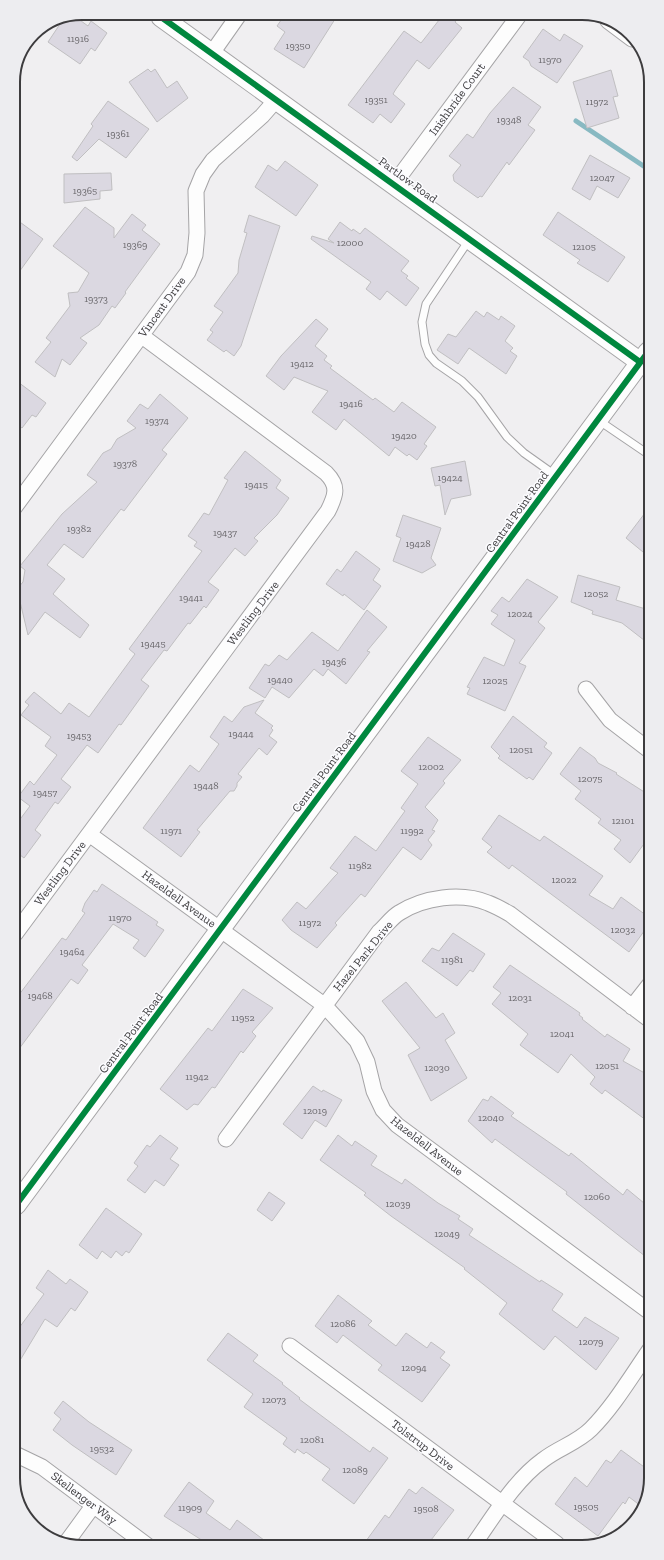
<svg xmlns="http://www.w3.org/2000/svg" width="664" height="1560" font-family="'Zilla Slab',serif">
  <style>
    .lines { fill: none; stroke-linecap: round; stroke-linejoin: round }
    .stream { stroke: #88b9c2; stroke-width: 5 }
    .building { fill: #dbd8e1; stroke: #c0bfc1 }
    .service-casing { stroke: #a5a4a6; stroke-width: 9 }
    .minor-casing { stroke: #a5a4a6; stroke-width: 17 }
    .tertiary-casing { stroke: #a5a4a6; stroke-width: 21 }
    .service { stroke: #fdfdfd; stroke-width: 7 }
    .minor { stroke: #fdfdfd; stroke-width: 15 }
    .tertiary { stroke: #fdfdfd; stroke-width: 19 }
    .cycleway-casing { stroke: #fcfcff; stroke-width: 8 }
    .cycleway { stroke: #00873e; stroke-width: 6 }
    .labels { text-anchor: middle; stroke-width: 3; stroke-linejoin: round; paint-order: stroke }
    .number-label { font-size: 10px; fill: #68666a }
    .street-label { font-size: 12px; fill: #3d3c3e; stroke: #fcfcff }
    .rim { fill: none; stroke: #3d3c3e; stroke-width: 2 }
  </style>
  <rect width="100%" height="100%" fill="#f0eff1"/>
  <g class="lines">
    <path class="stream" d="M576,121L648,169"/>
  </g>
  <path class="building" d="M461,14L455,22L462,28L429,69L417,60L396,89L393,94L405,104L391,123L380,114L373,123L348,105L404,31L421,43L443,15Z
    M284,16H337L304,68L274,49L285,32L277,26Z
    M64,18H77L88,26L91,21L107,33L95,51L91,48L80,64L48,42Z
    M543,29L560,41L564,34L583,46L557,83L531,66L529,61L523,57Z
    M148,69L151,72L155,69L167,88L177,81L188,98L157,122L129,82Z
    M611,70L618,96L613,97L619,118L587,128L573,82Z
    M513,87L541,107L528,125L535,130L509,165L507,162L482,197L480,196L478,198L454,181L453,175L461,165L449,156L467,134L473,138L490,113Z
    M108,101L149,129L126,158L99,139L77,161L72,157L93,126L91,124Z
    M590,155L630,178L618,198L597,186L590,200L572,189Z
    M285,161L318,185L296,216L255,187L268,165L277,171Z
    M111,173L112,190L100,191V199L64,203V174Z
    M85,207L114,228V238L132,214L146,225L142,230L160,244L125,292L126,293L115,308L112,306L99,325L80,338L87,343L70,365L62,359L55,377L35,362L51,342L46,338L70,306L68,293L78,292L89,273L53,246Z
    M558,212L625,257L608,282L577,263L580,260L543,235Z
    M249,215L280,226L241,346L234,356L226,350L224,352L207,340L213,332L210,330L223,312L214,306L238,273L239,260L247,233L244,232Z
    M13,217L43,239L14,279V247Z
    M340,222L352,231L353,229L360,234L365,228L409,261L401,271L408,276L406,278L419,288L406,306L387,291L380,300L366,289L371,282L311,239L312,236L334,243L328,239Z
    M476,311L484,317L487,312L499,320L501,316L515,326L505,341L513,348L510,351L517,356L506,374L469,348L458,364L437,350L448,334L456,337Z
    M316,319L328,329L315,346L327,356L324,360L332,366L330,368L373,400L375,398L394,412L402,402L436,427L424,444L427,446L417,460L409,454L407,456L395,447L389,456L344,419L336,430L312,412L328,391L294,377L284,390L266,376L281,356Z
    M14,379L46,403L36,417L32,415L22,428L14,422Z
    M160,394L188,418L162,450L167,454L124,511L121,509L83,558L64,544L47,565L65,579L53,594L89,625L80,638L45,612L28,635L17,589L23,582L25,570L20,566L62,514L97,482L87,475L103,453L111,449L117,439L136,428L127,421L140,404L148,409Z
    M245,451L281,480L276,488L289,498L277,515L254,538L258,541L245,556L235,548L208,582L219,590L206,608L204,606L190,624L188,623L167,651L164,650L141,680L149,686L121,725L119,724L98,753L87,745L61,779L71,787L58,804L55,802L35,830L41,835L24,858L15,851V826L30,806L18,797L30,781L34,785L57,755L45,746L51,737L21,715L29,705L25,702L34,692L61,714L69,703L89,717L135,654L129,649L202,551L194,546L197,542L188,536L204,513L209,515L228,480L224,478Z
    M465,461L471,495L451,499L445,515L440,485L435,486L431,468Z
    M648,509L649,544L643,552L626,538Z
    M403,515L441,528L431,558L436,565L422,573L393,561L401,538L396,536Z
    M356,551L380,569L373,580L381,586L364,610L344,594L343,596L326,584L337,569L341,572Z
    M578,575L620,587L616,600L649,610V644L622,623L592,614L593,611L571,602Z
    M527,579L558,597L538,622L545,628L519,663L526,666L505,711L467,694L470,688L467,687L484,657L504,666L515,640L491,624L498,615L491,611L502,597L509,602Z
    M367,610L387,627L367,651L370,652L346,684L328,669L323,676L314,669L289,698L272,687L265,698L249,688L265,664L269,666L279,655L287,660L312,632L338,651Z
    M264,700L255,713L273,726L271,728L273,730L269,736L277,742L267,755L259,748L238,774L242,777L237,783V786L234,791H230L197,830L200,832L181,857L143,828L190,765L199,772L219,744L210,737L224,716L232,722L244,707Z
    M513,716L547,743L544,747L552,753L533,780L529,777L527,779L498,758L500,756L491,747Z
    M428,737L461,760L443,781L445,783L425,807L438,820L432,830L435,831L428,840L432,845L421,860L403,847L365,897L361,894L335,923L337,925L317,948L291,930L282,920L297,902L306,909L335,876L338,873L330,868L355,836L376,851L405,811L401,808L418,784L401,771Z
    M580,747L595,758L598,763L617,773L616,774L649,795V837L630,863L614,849L621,840L598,823L601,819L575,799L581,791L560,774Z
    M499,815L540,841L544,836L603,876L589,895L613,909L621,897L650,918V923L629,952L512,865L509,869L487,852L492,847L482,839Z
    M102,884L158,922L156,925L164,930L145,957L133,948L139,940L113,924L82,965L88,970L78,984L71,979L16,1053L15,1000L62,938L66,940L85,913L82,911L85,903L94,890L97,892Z
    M453,933L485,954L473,972L470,970L457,986L422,961L432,948L439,951Z
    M510,965L580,1013L579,1015L583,1018L582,1019L605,1037L607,1034L630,1049L623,1061L650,1076V1123L605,1090L602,1094L590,1084L595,1077L571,1054L558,1073L520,1045L528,1034L492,1004L501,993L493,987Z
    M406,982L436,1018L443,1013L455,1033L445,1040L467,1078L431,1101L408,1055L420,1048L382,1001Z
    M243,989L273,1008L252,1032L256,1036L243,1053L241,1051L215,1088L212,1087L198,1105L194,1104L187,1110L160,1089L208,1028L212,1031Z
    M313,1086L322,1092L323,1090L342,1100L326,1127L315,1120L302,1139L283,1124Z
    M491,1096L514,1113L511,1116L569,1156L571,1153L623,1195L627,1189L650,1208V1260L566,1194L567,1192L495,1139L492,1143L468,1121L483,1099L488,1101Z
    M160,1135L178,1148L170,1159L179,1165L164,1186L155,1180L145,1193L127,1180L138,1166L134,1163L147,1145L150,1147Z
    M338,1135L352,1146L355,1141L377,1156L371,1165L402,1184L405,1179L438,1203L460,1216L458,1219L473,1229L469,1235L540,1282L541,1280L563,1294L552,1310L577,1328L585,1317L619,1338L596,1370L555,1336L544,1350L499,1314L507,1303L464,1269L465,1268L391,1216L364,1195L366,1193L320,1160Z
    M269,1192L285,1203L272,1221L257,1210Z
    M106,1208L142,1234L129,1253L126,1251L122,1256L116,1251L111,1258L102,1251L97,1259L79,1245Z
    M48,1270L66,1284L70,1279L88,1292L75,1311L71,1308L57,1327L45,1319L16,1367V1332L44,1294L36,1288Z
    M338,1295L372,1321L368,1325L396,1346L406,1333L427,1348L431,1342L445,1352L440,1358L450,1365L422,1402L378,1370L382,1365L343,1335L337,1343L315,1326Z
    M228,1333L258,1355L253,1361L283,1383L282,1384L300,1398L299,1399L370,1452L373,1447L388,1458L354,1504L322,1480L330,1469L306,1452L304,1454L297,1449L295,1453L283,1444L287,1438L244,1407L253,1394L207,1360Z
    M63,1401L89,1422L132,1450L116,1475L72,1445L53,1430L61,1419L54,1413Z
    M621,1450L651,1472V1478L641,1506L629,1497L625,1504L623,1502L598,1536L555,1504L575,1477L587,1487L606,1460L611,1463Z
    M189,1482L214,1501L206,1513L230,1530L237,1520L272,1546H211L164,1516Z
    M422,1487L454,1510L428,1544L363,1545L385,1515L389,1518L409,1489L416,1494Z"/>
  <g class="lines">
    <defs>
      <path id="service" d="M469,240L426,304L422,322L425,344L429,355L436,363L462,381L478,397L507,437L524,453L555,475
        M598,420L648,454"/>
      <path id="minor" d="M608,21L632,39
        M212,53L238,16
        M394,184L520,14
        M14,508L188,272L195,255L197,233L196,191L203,174L213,160L262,116L276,100
        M586,689L610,720L649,750
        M89,834L324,1005L357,1041L367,1062L374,1091L383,1110L397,1125L651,1313
        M15,934L328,511C336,495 339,486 326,473L142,336
        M632,1007L650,984
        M226,1139L379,932C386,926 392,917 399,913C424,897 461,892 488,903C496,906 503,910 510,914L650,1020
        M290,1346L557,1544
        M17,1455L42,1467L148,1546
        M66,1543L93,1506
        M474,1544C494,1516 514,1481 543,1460C558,1448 577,1443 591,1429C614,1406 632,1375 651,1348"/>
      <path id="tertiary" d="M161,17L640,362
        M16,1205L648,352"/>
    </defs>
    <use href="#service" class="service-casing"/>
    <use href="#minor" class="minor-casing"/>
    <use href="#tertiary" class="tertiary-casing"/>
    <use href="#service" class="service"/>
    <use href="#minor" class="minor"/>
    <use href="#tertiary" class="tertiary"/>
    <defs>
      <path id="cycleway" d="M161,17L640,362
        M16,1205L648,352"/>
    </defs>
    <use href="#cycleway" class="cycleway-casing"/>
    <use href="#cycleway" class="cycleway"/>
  </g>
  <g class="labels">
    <g class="number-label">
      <text x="78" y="42">11916</text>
      <text x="298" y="49">19350</text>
      <text x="550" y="63">11970</text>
      <text x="376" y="103">19351</text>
      <text x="597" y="105">11972</text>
      <text x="509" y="123">19348</text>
      <text x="118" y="137">19361</text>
      <text x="602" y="181">12047</text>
      <text x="85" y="194">19365</text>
      <text x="350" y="246">12000</text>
      <text x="135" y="248">19369</text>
      <text x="584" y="250">12105</text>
      <text x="96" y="302">19373</text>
      <text x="302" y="367">19412</text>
      <text x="351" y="407">19416</text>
      <text x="157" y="424">19374</text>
      <text x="404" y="439">19420</text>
      <text x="125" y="467">19378</text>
      <text x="450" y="481">19424</text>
      <text x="256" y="488">19415</text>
      <text x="79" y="532">19382</text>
      <text x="225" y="536">19437</text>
      <text x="418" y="547">19428</text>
      <text x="596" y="597">12052</text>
      <text x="191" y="601">19441</text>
      <text x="520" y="617">12024</text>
      <text x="153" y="647">19445</text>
      <text x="334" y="665">19436</text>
      <text x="280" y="683">19440</text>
      <text x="495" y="684">12025</text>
      <text x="241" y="737">19444</text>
      <text x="79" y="739">19453</text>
      <text x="521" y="753">12051</text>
      <text x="431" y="770">12002</text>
      <text x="590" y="782">12075</text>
      <text x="206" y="789">19448</text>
      <text x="45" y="796">19457</text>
      <text x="623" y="824">12101</text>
      <text x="171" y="834">11971</text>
      <text x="412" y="834">11992</text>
      <text x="360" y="869">11982</text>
      <text x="564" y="883">12022</text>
      <text x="120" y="921">11970</text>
      <text x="310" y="926">11972</text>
      <text x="623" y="933">12032</text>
      <text x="72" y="955">19464</text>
      <text x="452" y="963">11981</text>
      <text x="40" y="999">19468</text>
      <text x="520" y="1001">12031</text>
      <text x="243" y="1021">11952</text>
      <text x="562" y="1037">12041</text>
      <text x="607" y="1069">12051</text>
      <text x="437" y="1071">12030</text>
      <text x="197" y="1080">11942</text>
      <text x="315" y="1114">12019</text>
      <text x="491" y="1121">12040</text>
      <text x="597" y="1200">12060</text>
      <text x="398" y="1207">12039</text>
      <text x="447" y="1237">12049</text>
      <text x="343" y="1327">12086</text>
      <text x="591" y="1345">12079</text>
      <text x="414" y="1371">12094</text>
      <text x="274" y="1403">12073</text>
      <text x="312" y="1443">12081</text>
      <text x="102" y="1452">19532</text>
      <text x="355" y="1473">12089</text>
      <text x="586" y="1510">19505</text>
      <text x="190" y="1511">11909</text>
      <text x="426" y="1512">19508</text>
    </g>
    <g class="street-label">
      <text transform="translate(457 99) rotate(-54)" y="4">Inishbride Court</text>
      <text transform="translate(408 180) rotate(36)" y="4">Partlow Road</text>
      <text transform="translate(162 307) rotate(-54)" y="4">Vincent Drive</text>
      <text transform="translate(517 512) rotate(-54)" y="4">Central Point Road</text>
      <text transform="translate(253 613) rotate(-53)" y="4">Westling Drive</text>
      <text transform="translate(324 772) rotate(-53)" y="4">Central Point Road</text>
      <text transform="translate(60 873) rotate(-53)" y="4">Westling Drive</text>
      <text transform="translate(179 899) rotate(36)" y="4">Hazeldell Avenue</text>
      <text transform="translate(363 956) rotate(-51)" y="4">Hazel Park Drive</text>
      <text transform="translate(131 1033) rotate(-53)" y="4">Central Point Road</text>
      <text transform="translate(427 1146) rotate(38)" y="4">Hazeldell Avenue</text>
      <text transform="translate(423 1445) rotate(37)" y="4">Tolstrup Drive</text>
      <text transform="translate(84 1498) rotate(37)" y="4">Skellenger Way</text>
    </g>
  </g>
  <path d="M0 0H664V1560H0ZM82 20H582A62 62 0 0 1 644 82V1478A62 62 0 0 1 582 1540H82A62 62 0 0 1 20 1478V82A62 62 0 0 1 82 20Z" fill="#ededf0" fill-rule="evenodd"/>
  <path class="rim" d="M82 20H582A62 62 0 0 1 644 82V1478A62 62 0 0 1 582 1540H82A62 62 0 0 1 20 1478V82A62 62 0 0 1 82 20Z"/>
</svg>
